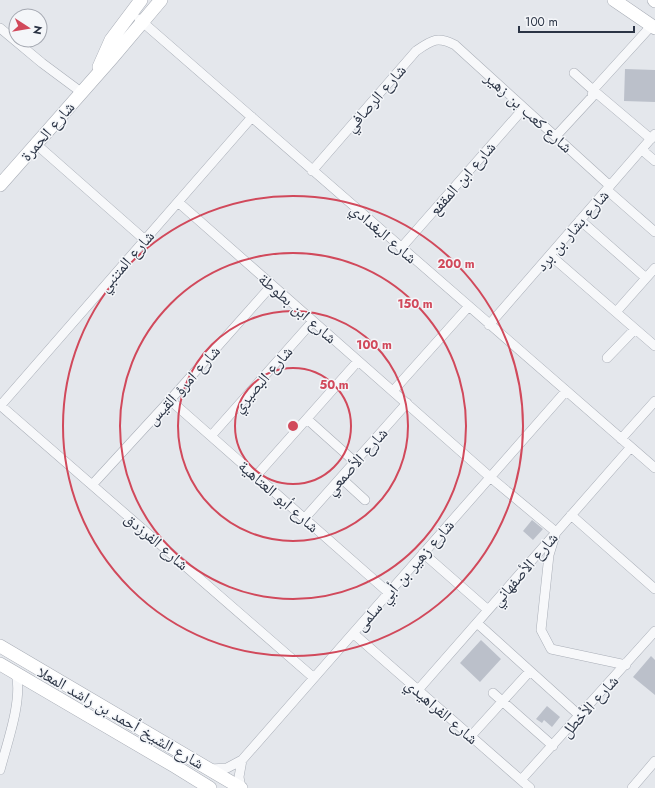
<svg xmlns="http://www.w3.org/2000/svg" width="655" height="788" font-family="Jost,'Noto Naskh Arabic',sans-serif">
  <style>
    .building { fill: #bbc0ca }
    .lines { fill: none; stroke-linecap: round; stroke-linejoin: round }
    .street-casing { stroke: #a9aeb7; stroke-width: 10 }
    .secondary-casing { stroke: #a9aeb7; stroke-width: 14 }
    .street { stroke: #f7f8fa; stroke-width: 9 }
    .secondary { stroke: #fff; stroke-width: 13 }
    .ring { fill: none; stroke: #d1495b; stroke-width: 2 }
    .labels { text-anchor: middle; stroke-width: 3; stroke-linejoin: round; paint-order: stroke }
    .street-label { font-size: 16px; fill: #2b3445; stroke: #f4f6f9 }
    .centre { fill: #d1495b; stroke: #f4f6f9; stroke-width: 2 }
    .ring-label { font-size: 12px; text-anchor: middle; font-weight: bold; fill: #d1495b; stroke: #f4f6f9; stroke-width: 3; stroke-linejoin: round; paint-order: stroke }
  </style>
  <rect width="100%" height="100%" fill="#e4e7ec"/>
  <path class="building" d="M625,69L655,70V102L624,101Z
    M532,520L543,529L533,540L523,531Z
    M481,640L501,659L480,682L460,663Z
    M651,656L655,660V695L633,677Z
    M547,706L560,717L552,727L544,720L542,723L536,719Z"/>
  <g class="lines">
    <defs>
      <path id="street" d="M139,19L655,468
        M0,28L42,63L81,92
        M556,136L592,97L593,90L574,73
        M651,139L593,90L652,25
        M36,144L145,240
        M642,150L655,161
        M312,171L416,51C432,40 437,36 455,45L610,186
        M607,190L655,232
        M178,202L490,477L556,532L549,555L541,630L551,649L626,665
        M580,220L646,278
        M401,248L524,108
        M550,255L655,346
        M616,312L655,268
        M489,325L655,134
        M607,358L635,329
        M393,391L469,306
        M170,400L389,593
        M0,405L314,678
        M1,405L252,117
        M307,419L355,462
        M211,436L313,321
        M621,439L655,401
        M256,476L358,361
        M341,478L365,500
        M92,485L170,400L272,285
        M571,515L655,589
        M304,519L407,403
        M423,553L488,610
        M477,623L580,716
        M354,634L530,788
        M418,690L631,447
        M493,693L553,746
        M471,736L530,671
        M211,769L227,768L242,760C350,637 457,514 566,391
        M0,770C7,743 23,700 16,673
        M521,780L655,631
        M241,788L239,777L242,760
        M632,788L655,761"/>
      <path id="secondary" d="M614,0L655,28
        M654,0L655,1
        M99,67L111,40L141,0
        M0,185L112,58L161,0
        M0,646L241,788
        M0,664L176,767L210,788"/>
    </defs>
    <use href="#street" class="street-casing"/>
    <use href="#secondary" class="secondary-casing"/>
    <use href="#street" class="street"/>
    <use href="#secondary" class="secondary"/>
  </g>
  <g class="ring">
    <circle cx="293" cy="426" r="58"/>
    <circle cx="293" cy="426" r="115"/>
    <circle cx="293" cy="426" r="173"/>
    <circle cx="293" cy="426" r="230"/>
  </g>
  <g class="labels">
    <g class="street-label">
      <text transform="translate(375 98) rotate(-49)" y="6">شارع الرصافي</text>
      <text transform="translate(529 112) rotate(42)" y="6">شارع كعب بن زهير</text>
      <text transform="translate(47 131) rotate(-49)" y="6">شارع الحمرة</text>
      <text transform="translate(462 178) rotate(-49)" y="6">شارع ابن المقفع</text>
      <text transform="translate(572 230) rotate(-49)" y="6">شارع بشار بن برد</text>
      <text transform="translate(384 233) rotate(41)" y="6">شارع البغدادي</text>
      <text transform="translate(126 261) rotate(-49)" y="6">شارع المتنبي</text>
      <text transform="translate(298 308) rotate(41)" y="6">شارع ابن بطوطة</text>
      <text transform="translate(262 379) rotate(-49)" y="6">شارع البصيري</text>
      <text transform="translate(183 385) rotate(-48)" y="6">شارع امرؤ القيس</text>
      <text transform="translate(356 461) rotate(-48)" y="6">شارع الأصمعي</text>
      <text transform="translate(279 496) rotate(41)" y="6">شارع أبو العتاهية</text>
      <text transform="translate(157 541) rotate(41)" y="6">شارع الفرزدق</text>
      <text transform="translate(524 569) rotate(-49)" y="6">شارع الأصفهاني</text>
      <text transform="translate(404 575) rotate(-49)" y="6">شارع زهير بن أبي سلمى</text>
      <text transform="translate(589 706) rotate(-48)" y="6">شارع الأخطل</text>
      <text transform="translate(442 711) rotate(41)" y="6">شارع الفراهيدي</text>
      <text transform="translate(121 717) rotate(30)" y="6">شارع الشيخ أحمد بن راشد المعلا</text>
    </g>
  </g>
  <circle cx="293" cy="426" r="6" class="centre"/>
  <g class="ring-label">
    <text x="456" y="268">200 m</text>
    <text x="415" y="308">150 m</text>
    <text x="374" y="349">100 m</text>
    <text x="334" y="389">50 m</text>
  </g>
  <g transform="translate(28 28) rotate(102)"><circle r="19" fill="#f4f6f9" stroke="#a4a8b1"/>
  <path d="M0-3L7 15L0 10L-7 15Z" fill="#d1495b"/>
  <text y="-6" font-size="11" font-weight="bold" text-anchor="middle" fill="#2b3445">N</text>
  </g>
  <path d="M519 26v6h115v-6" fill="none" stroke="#2b3445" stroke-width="2"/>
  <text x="525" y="26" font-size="12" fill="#2b3445" stroke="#f4f6f9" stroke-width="3" paint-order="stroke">100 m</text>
</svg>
